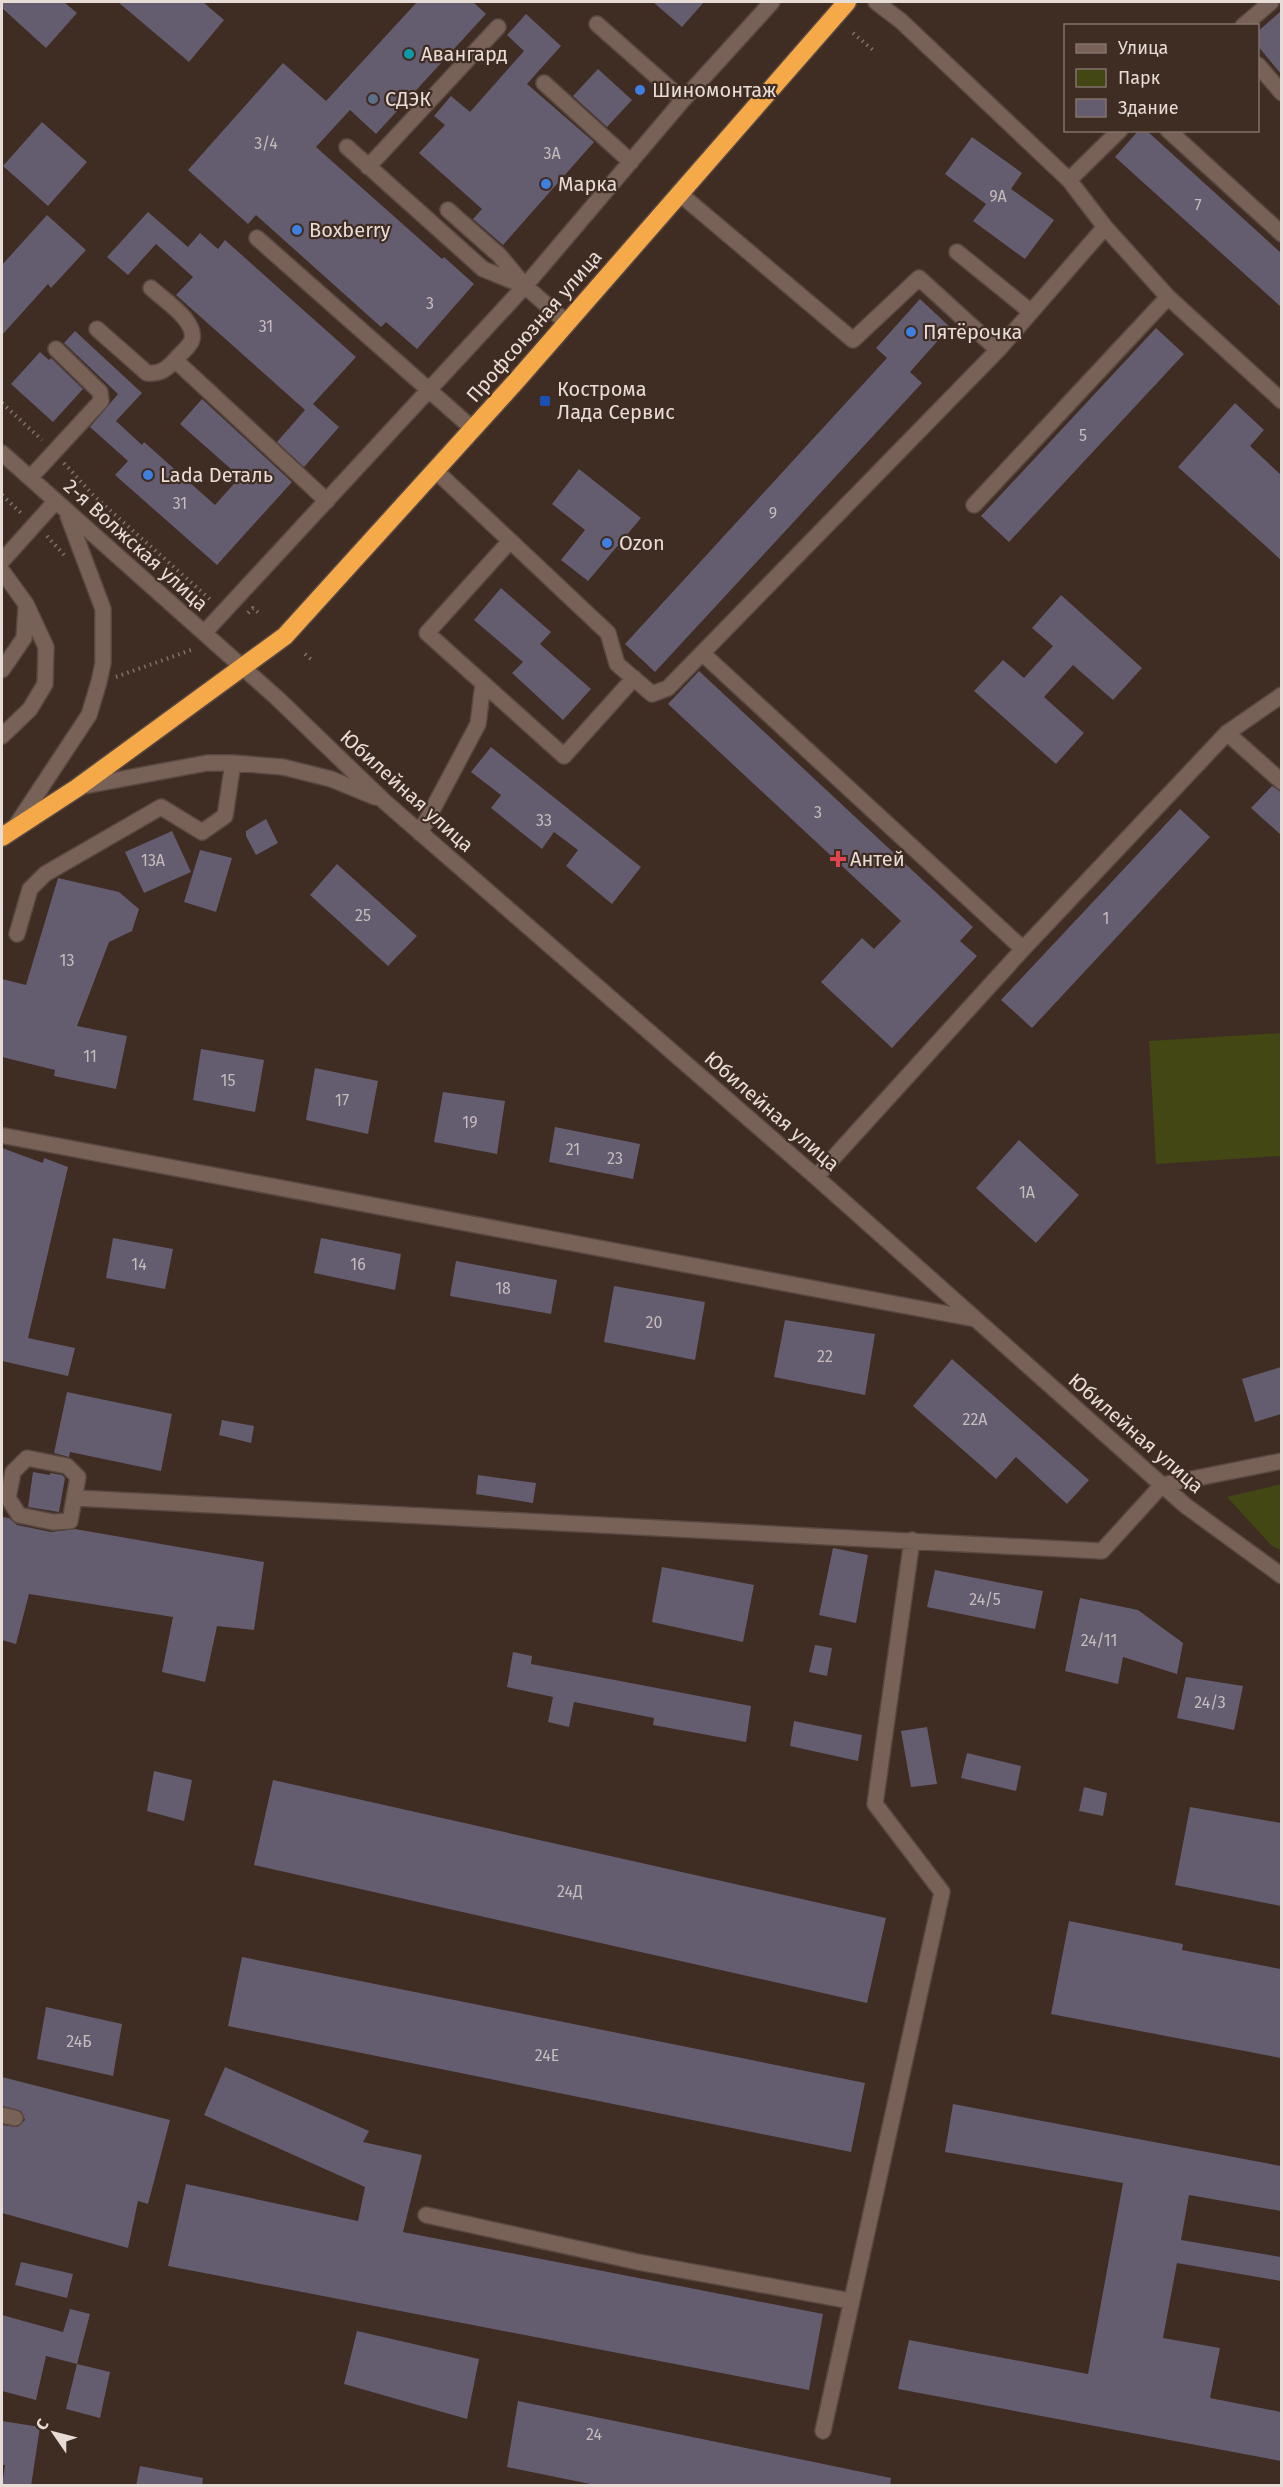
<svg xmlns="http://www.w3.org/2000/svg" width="1283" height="2487" font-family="'Fira Sans',sans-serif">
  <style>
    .green { fill: #424714 }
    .building { fill: #645c6f }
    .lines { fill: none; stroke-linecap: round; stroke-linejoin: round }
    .minor-casing { stroke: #584841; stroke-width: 18 }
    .highway-casing { stroke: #584841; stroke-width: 21 }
    .path { stroke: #817169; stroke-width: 4; stroke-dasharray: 1.5 4.5; stroke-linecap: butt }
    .minor { stroke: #786258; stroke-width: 15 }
    .highway { stroke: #f5a948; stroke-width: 18 }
    .culture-dot { fill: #0f9aa8; stroke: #3f2c23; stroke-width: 2 }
    .shop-dot { fill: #3f7fe0; stroke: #3f2c23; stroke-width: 2 }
    .service-dot { fill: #5c6f8a; stroke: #3f2c23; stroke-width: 2 }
    .transit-dot { fill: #1a4fb4; stroke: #3f2c23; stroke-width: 2 }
    .health-dot { fill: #e0444e; stroke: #3f2c23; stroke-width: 2 }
    .labels { text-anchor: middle; stroke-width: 4.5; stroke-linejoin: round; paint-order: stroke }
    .number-label { font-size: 16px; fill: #c7bcbc }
    .poi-label { font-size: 20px; fill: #e8dcd6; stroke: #3f2c23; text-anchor: start }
    .street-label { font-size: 20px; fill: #e8dcd6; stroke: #3f2c23 }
  </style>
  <rect width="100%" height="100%" fill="#3f2c23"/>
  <path class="green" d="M1281,1033V1156L1156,1164L1149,1041Z
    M1281,1484H1282L1281,1550L1272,1546L1227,1497Z"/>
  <path class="building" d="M2,2H64L77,13L46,48L2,8Z
    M118,2H203L224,20L189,62Z
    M417,2H473L486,14L376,134L350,110L316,147L442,259L444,257L474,284L417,349L386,322L381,327L256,215L248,224L188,170L283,63L326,101Z
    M653,2H704L682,27Z
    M1281,11V74L1257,45V32Z
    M526,14L561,46L527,84L594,142L503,245L473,219L482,209L419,153L445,125L434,116L451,96L470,112L524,51L507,35Z
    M598,69L632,100L607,127L573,96Z
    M42,122L87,162L48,206L3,166Z
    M1139,130H1146L1281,253V307L1115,157Z
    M972,137L1022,173L1011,189L1054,220L1025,259L973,221L986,204L945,174Z
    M148,212L188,247L200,233L218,249L225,240L356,357L313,404L339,427L304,467L277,442L305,410L176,295L193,277L156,244L128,275L107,257Z
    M47,215L86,250L51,288L48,284L2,335V265Z
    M920,299L950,327L910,372L922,383L655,672L625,644L887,358L876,348Z
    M1156,328L1184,354L1009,542L981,516Z
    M75,331L142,393L116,421L142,445L144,442L215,505L240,477L180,424L202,399L292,482L217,565L115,475L128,461L90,427L118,394L64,343Z
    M40,352L49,360L51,358L83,389L53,422L11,384Z
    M1235,403L1264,430L1250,446L1281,475V560L1178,467Z
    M579,469L641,518L588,581L561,560L585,530L552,504Z
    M501,588L551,632L540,644L591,689L563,720L512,673L523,662L474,620Z
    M1061,595L1142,668L1113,700L1073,665L1044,697L1084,733L1056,764L974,691L1003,660L1024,678L1053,646L1032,628Z
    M699,671L973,927L960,941L977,956L892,1048L821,982L862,938L874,949L901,921L668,704Z
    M491,747L641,867L612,904L566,866L578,850L554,832L542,849L491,808L501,795L471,772Z
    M1272,786L1281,792V835L1251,808Z
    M1180,809L1210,837L1032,1028L1001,1000Z
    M266,819L278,843L256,855L246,836V831Z
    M172,831L191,872L144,893L125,852Z
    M200,850L232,858L216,912L184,902Z
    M337,864L417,936L388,966L310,895Z
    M58,878L119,892L139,909L132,931L109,942L77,1026L127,1036L116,1089L54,1076L55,1070L2,1057V979L26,985Z
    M201,1049L264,1060L255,1112L193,1100Z
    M315,1068L378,1081L368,1134L306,1120Z
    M443,1092L505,1101L497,1154L434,1142Z
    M555,1127L640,1144L633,1179L549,1162Z
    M1019,1140L1079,1195L1036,1243L976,1188Z
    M2,1148L43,1163L44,1158L68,1167L28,1338L75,1348L68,1376L2,1361Z
    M113,1238L173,1249L165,1289L106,1278Z
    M321,1238L401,1254L395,1290L314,1273Z
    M456,1261L557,1280L551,1314L450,1296Z
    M614,1286L705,1302L695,1360L604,1342Z
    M785,1320L875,1334L865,1395L774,1377Z
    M952,1359L1089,1480L1067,1504L1016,1457L996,1479L913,1406Z
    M1281,1367V1414L1255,1422L1242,1379Z
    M67,1392L172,1414L161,1471L70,1452L69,1457L54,1453Z
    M222,1420L254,1426L251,1443L219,1435Z
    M33,1472L50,1475V1473L62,1475L65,1478L59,1512L28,1507Z
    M478,1475L536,1483L533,1503L476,1494Z
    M2,1517L9,1518L17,1525L51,1532L75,1529L264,1562L254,1630L217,1626L205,1682L162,1672L173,1617L29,1594L16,1644L2,1640Z
    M833,1548L868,1555L856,1623L819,1615Z
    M662,1567L754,1585L743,1642L652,1622Z
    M935,1570L1043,1591L1035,1629L927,1607Z
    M1080,1598L1138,1610L1183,1643L1177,1674L1123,1657L1118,1684L1065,1671Z
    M815,1645L832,1648L827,1676L809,1672Z
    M513,1652L532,1656L531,1664L751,1706L746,1742L653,1725L654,1718L574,1702L569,1727L548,1722L553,1697L507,1687Z
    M1186,1677L1243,1686L1234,1730L1177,1718Z
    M794,1721L862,1735L858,1761L790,1746Z
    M927,1727L937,1784L911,1787L901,1731Z
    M967,1753L1021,1766L1016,1791L961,1778Z
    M154,1771L192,1780L184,1821L147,1811Z
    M273,1780L886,1918L867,2003L254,1865Z
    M1084,1787L1107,1793L1103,1816L1079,1811Z
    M1190,1807L1281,1823V1906L1175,1885Z
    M1069,1921L1183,1944L1182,1950L1281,1969V2058L1051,2014Z
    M242,1957L865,2083L851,2152L228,2026Z
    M46,2007L122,2024L113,2076L37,2059Z
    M225,2067L369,2131L363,2142L422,2155L403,2232L823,2314L809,2390L168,2266L186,2184L358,2221L365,2187L204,2115Z
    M2,2077L170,2120L148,2204L138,2201L128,2248L2,2213V2125L17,2127L25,2120L21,2111L2,2106Z
    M953,2104L1281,2166V2211L1189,2195L1181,2240L1281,2257V2281L1177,2263L1163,2338L1220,2348L1210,2398L1281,2412V2461L898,2389L909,2340L1088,2374L1123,2183L945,2152Z
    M21,2262L73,2274L67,2298L15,2285Z
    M70,2309L90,2314L77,2364L46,2356L36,2400L2,2391V2315L63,2332Z
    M357,2331L479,2359L467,2419L344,2384Z
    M77,2364L110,2372L100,2418L66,2409Z
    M518,2401L891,2478L890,2486H600L507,2467Z
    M2,2421L40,2427L31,2486H2L5,2465H2Z
    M140,2466L203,2478L202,2486H136Z"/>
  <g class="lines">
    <defs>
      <path id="minor" d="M876,2L901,21L1069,180L1105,227L1168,297L1282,401
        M597,24L683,100
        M1243,26L1271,2
        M1258,65L1282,93
        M544,83L631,162
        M1168,130L1282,234
        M347,147L483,269L525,286
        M368,167L498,27
        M1069,180L1120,130
        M680,194L853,340L919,278L998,350L1105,227
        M448,210L499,255L525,286L566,322
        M257,238L473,429
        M957,252L1031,312
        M97,329L147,373C160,374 166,370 175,360C179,355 187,349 191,342C200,323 164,300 151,288
        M175,360L327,501
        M2,453L277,698L385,802L816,1177L1162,1485L1186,1506L1282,1576
        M436,471L608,633L617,664L652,694L668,688L998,350
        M30,478L101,401L100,392L56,349
        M974,505L1168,297
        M510,541L427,633L564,756L634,678
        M2,561L55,502
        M2,571L26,604L46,647L45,684L30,709L2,736
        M204,633L525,286L683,100L772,2
        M702,653L1023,949
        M2,670L24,638L26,607
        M1227,733L1282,782
        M79,787L207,763H233L283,767L331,779L375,797
        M15,827L89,715L99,682L103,663V609L68,516
        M420,833L478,724L483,684
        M17,934L30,889L45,874L161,807L202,832L225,816L233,763
        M5,1136L975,1319
        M816,1177L1023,949L1227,733L1282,695
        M27,1458L67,1466L78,1477L70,1521L53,1522L19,1515L8,1498L13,1472Z
        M75,1498L1102,1551L1162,1485L1282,1461
        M2,2115L15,2118
        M426,2215L638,2262L851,2301
        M823,2431L942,1892L875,1804L912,1540"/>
      <path id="highway" d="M2,837L77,788L285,636L518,379L847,2"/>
    </defs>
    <use href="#minor" class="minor-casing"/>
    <use href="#highway" class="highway-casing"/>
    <path class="path" d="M853,33L874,51
      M2,403L42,440
      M64,463L94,496L212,601
      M2,495L23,515
      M47,536L64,555
      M248,613L253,608L261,615
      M305,654L313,661
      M116,677L194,649"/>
    <use href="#minor" class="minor"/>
    <use href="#highway" class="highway"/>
  </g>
  <circle class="culture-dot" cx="409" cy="54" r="6"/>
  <g class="shop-dot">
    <circle cx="640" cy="90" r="6"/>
    <circle cx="546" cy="184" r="6"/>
    <circle cx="297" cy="230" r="6"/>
    <circle cx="911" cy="332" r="6"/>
    <circle cx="148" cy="475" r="6"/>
    <circle cx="607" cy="543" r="6"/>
  </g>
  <circle class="service-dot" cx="373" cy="99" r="6"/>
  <rect class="transit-dot" x="539" y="395" width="12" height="12" rx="3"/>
  <path class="health-dot" d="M835 850h6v6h6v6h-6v6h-6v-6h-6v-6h6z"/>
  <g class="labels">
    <g class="number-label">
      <text x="266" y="149">3/4</text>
      <text x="552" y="159">3А</text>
      <text x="998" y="202">9А</text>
      <text x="1198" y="211">7</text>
      <text x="430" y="309">3</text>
      <text x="266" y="332">31</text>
      <text x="1083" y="441">5</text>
      <text x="180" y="509">31</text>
      <text x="773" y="519">9</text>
      <text x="818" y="818">3</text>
      <text x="544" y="826">33</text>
      <text x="153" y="866">13А</text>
      <text x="363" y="921">25</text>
      <text x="1106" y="924">1</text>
      <text x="67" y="966">13</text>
      <text x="90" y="1062">11</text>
      <text x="228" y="1086">15</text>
      <text x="342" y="1106">17</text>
      <text x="470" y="1128">19</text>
      <text x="573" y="1155">21</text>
      <text x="615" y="1164">23</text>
      <text x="1027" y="1198">1А</text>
      <text x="139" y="1270">14</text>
      <text x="358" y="1270">16</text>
      <text x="503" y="1294">18</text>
      <text x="654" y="1328">20</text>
      <text x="825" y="1362">22</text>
      <text x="975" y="1425">22А</text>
      <text x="985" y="1605">24/5</text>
      <text x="1099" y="1646">24/11</text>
      <text x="1210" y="1708">24/3</text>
      <text x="570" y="1897">24Д</text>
      <text x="79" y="2047">24Б</text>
      <text x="547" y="2061">24Е</text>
      <text x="594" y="2440">24</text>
    </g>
    <g class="poi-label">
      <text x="421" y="61">Авангард</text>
      <text x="652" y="97">Шиномонтаж</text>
      <text x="385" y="106">СДЭК</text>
      <text x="558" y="191">Марка</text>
      <text x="309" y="237">Boxberry</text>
      <text x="923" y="339">Пятёрочка</text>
      <text x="557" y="396">Кострома<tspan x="557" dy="23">Лада Сервис</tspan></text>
      <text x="160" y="482">Lada Dеталь</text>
      <text x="619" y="550">Ozon</text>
      <text x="850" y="866">Антей</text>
    </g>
    <g class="street-label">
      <text transform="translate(534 326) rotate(-49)" y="7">Профсоюзная улица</text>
      <text transform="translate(136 545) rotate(42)" y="7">2-я Волжская улица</text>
      <text transform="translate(407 791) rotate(42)" y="7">Юбилейная улица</text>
      <text transform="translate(772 1111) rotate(41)" y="7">Юбилейная улица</text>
      <text transform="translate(1136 1433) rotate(41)" y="7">Юбилейная улица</text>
    </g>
  </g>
  <rect width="1283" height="2487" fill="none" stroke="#e8dcd6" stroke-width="6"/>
  <rect x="1064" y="24" width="195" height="108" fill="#3f2c23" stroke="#83726b" stroke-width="1.5"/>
  <rect x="1076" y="44" width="30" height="9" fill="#786258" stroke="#83726b" stroke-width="1.5"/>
  <text x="1118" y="54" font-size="18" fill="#e8dcd6">Улица</text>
  <rect x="1076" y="69" width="30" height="18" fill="#424714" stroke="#83726b" stroke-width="1.5"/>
  <text x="1118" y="84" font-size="18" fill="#e8dcd6">Парк</text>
  <rect x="1076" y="99" width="30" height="18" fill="#645c6f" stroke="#83726b" stroke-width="1.5"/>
  <text x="1118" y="114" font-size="18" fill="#e8dcd6">Здание</text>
  <g transform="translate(54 2433) rotate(305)" stroke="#3f2c23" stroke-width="4.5" paint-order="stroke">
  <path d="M0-4.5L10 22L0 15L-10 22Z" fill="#e8dcd6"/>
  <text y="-9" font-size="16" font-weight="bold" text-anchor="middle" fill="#e8dcd6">С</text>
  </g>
</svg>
